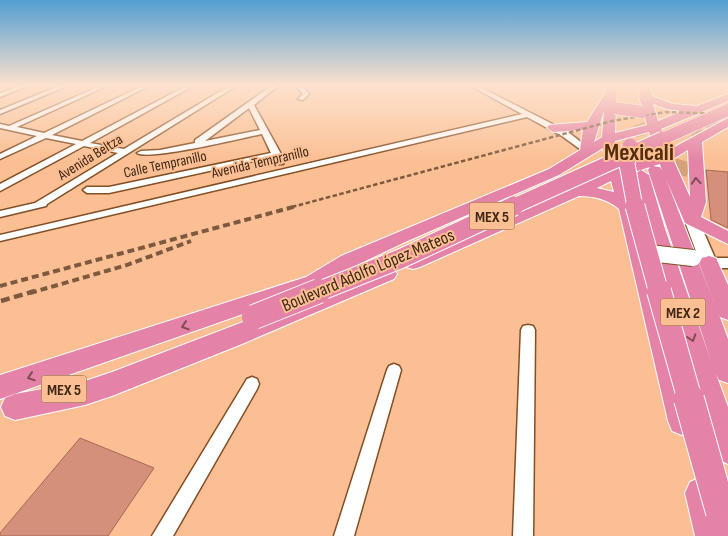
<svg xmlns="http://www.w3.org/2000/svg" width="728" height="536" font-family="'Sofia Sans Condensed',sans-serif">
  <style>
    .building { fill: #d5907c; stroke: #a96754 }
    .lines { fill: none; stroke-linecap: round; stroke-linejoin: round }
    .highway-tunnel-far1 { stroke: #d5a17a; stroke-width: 12; stroke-dasharray: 12 5.5; stroke-linecap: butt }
    .highway-tunnel { stroke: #d5a17a; stroke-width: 15; stroke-dasharray: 15 8; stroke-linecap: butt }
    .street-casing { stroke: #834f25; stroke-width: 3 }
    .secondary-casing { stroke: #834f25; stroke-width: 3 }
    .highway-casing { stroke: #fff; stroke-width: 2 }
    .street { fill: #fff; fill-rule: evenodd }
    .secondary { fill: #fff; fill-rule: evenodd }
    .highway { fill: #e483a7; fill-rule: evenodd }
    .rail-far2 { stroke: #7d5a3f; stroke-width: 2.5; stroke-dasharray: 4.5 2.5; stroke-linecap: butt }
    .rail-far1 { stroke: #7d5a3f; stroke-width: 4; stroke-dasharray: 7 4; stroke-linecap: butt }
    .rail { stroke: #7d5a3f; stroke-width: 4.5; stroke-dasharray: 9 4.5; stroke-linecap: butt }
    .secondary-bridge-casing { stroke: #834f25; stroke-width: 18; stroke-linecap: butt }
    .highway-bridge-far4-casing { stroke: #fff; stroke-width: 13; stroke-linecap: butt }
    .highway-bridge-far3-casing { stroke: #fff; stroke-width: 17; stroke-linecap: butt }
    .highway-bridge-far2-casing { stroke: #fff; stroke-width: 21; stroke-linecap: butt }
    .highway-bridge-far1-casing { stroke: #fff; stroke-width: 26; stroke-linecap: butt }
    .highway-bridge-casing { stroke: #fff; stroke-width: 32; stroke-linecap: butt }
    .secondary-bridge { stroke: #fff; stroke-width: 16 }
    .highway-bridge-far4 { stroke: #e483a7; stroke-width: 12 }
    .highway-bridge-far3 { stroke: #e483a7; stroke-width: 15 }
    .highway-bridge-far2 { stroke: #e483a7; stroke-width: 19 }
    .highway-bridge-far1 { stroke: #e483a7; stroke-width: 24 }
    .highway-bridge { stroke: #e483a7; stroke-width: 30 }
    .oneway { stroke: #814c50 }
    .labels { text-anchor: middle; stroke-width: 4; stroke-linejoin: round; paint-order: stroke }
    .far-street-label { font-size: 15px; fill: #3f2816; stroke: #fbbf93 }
    .shield { fill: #fbbf93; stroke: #77553c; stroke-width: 1 }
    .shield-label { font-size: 16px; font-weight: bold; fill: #3f2816 }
    .street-label { font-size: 18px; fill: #3f2816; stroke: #fbbf93 }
    .far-town-label { font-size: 24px; font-weight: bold; fill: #542d0c; stroke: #fbbf93 }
  </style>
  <rect width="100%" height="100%" fill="#fbbf93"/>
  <path class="building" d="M706,170L728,172V228L711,220Z
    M80,438L154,468L108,536H0V533Z"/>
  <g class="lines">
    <path class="highway-tunnel-far1" d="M639,124L644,140
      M694,140L728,117"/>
    <path class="highway-tunnel" d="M644,139L655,170
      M673,197L684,158L696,139"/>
    <defs>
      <path id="street" d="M19,86H27L0,97V93Z
        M59,86H67L0,114V110Z
        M100,86H107L17,127L44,133L142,86H149L52,135L82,141L186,86H193L90,143L124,149L229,86H236L47,204L46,206L0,217V211L35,203L118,153L84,146L0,191V184L76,144L46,138L0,159V154L37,136L0,128V124L9,126Z
        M271,86H278L254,105L281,154L284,162L283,164H277L273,157L109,193H87L83,190L87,187H109L271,153L262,134C243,138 148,161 137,153L141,151L160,150L195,143V140ZM249,108L260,130L205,141Z
        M296,86H302L309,94L303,100L298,99L303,94Z
        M471,86H478L568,132L591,150L584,152L562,136L527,117L0,241V235L522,114Z
        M528,325L533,326L535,330L533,536H513L521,330L523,326Z
        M394,364L399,366L401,370L354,536H334L387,370L389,366Z
        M252,377L257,379L259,384L257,389L173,536H152L247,379Z"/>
      <path id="secondary" d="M691,215L698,219L715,258H728V268C716,268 697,270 690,259L692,255L697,254L684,219Z"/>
      <path id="highway" d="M607,86H617L615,133L647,125L639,97L640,86H650L652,96L673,104L697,106L728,94V101L661,129L669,150L728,118V127L702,142L706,202L701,217L728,231V244L685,223L666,179L713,300L699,263L702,258L709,256L716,258L728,285V320L720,317L718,312L728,339V383L719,380L716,374L728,407V464L718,459L713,449L647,229L633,175L641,170L649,175L665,229L711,361L648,170L650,167L625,175L696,421L692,431L682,435L672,431L668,421L619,209C607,199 594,196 579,196L420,267L413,269L406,267L403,262L406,257L608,171L603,148L559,175L403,243L355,266L326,285L0,399V375L306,277L341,256L549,169L580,150L583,130L553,132L547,128L549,125L587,122L606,92ZM653,104L667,109L682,111L658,121ZM604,111L602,137L594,142ZM649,132L657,155L622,167L615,141ZM688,150L690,197L673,159ZM660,164L662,170L660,167L653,166ZM611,181L614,192L597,188Z
        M387,267L394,269L397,274L394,279L242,344L112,396L85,405L15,420L5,416L1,407L5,398L15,394L85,381L112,372Z
        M701,477L712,482L718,497L728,499V536H695L685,493L690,482Z"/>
    </defs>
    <use href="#street" class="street-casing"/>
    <use href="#secondary" class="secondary-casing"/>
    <use href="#highway" class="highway-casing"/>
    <use href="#street" class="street"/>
    <use href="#secondary" class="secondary"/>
    <use href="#highway" class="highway"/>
    <path class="rail-far2" d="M292,207L612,121L665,112L728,114"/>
    <path class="rail-far1" d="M0,286L297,206
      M30,293L127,265L191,241"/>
    <path class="rail" d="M1,301L35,291"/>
    <defs>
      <path id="secondary-bridge" d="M649,253L693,258"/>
      <path id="highway-bridge-far4" d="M615,108L642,112
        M660,140L728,110"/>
      <path id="highway-bridge-far3" d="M630,146L627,164L635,207
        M512,207L663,139"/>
      <path id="highway-bridge-far2" d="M635,206L659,293
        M315,293L400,259L514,206"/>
      <path id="highway-bridge-far1" d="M659,291L690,400
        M254,317L319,291"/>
      <path id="highway-bridge" d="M689,399L721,512"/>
    </defs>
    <use href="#secondary-bridge" class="secondary-bridge-casing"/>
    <use href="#highway-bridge-far4" class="highway-bridge-far4-casing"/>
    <use href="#highway-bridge-far3" class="highway-bridge-far3-casing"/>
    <use href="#highway-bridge-far2" class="highway-bridge-far2-casing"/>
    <use href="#highway-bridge-far1" class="highway-bridge-far1-casing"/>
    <use href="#highway-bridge" class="highway-bridge-casing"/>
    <use href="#secondary-bridge" class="secondary-bridge"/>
    <use href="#highway-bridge-far4" class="highway-bridge-far4"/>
    <use href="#highway-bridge-far3" class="highway-bridge-far3"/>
    <use href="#highway-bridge-far2" class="highway-bridge-far2"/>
    <use href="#highway-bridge-far1" class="highway-bridge-far1"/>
    <use href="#highway-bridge" class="highway-bridge"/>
  </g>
  <defs><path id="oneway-chevron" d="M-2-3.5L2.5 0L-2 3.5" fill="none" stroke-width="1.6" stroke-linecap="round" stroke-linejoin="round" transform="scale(1.25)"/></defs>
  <g class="oneway">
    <use href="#oneway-chevron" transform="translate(696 181) rotate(-94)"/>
    <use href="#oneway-chevron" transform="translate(185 326) rotate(162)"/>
    <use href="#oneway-chevron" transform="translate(692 338) rotate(72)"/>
    <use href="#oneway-chevron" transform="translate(31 377) rotate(162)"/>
  </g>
  <linearGradient id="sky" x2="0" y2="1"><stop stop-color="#539ed1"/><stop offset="0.53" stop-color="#fde2ce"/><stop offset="1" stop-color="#fde2ce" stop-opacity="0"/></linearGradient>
  <rect width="728" height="161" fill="url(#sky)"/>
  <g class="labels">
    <g class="far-street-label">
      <text transform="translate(90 157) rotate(-32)" y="5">Avenida Beltza</text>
      <text transform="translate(260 162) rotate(-13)" y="5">Avenida Tempranillo</text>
      <text transform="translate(165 164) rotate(-12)" y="5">Calle Tempranillo</text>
    </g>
    <g class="shield">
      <rect x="469.5" y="202.5" width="45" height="27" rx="4"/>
      <rect x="660.5" y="298.5" width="45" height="27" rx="4"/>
      <rect x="41.5" y="375.5" width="45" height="27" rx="4"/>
    </g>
    <g class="shield-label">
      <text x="492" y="222">MEX 5</text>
      <text x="683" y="318">MEX 2</text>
      <text x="64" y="395">MEX 5</text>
    </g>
    <g class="street-label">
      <text transform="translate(368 270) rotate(-23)" y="6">Boulevard Adolfo López Mateos</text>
    </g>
    <g class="far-town-label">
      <text x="639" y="160">Mexicali</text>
    </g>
  </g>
</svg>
